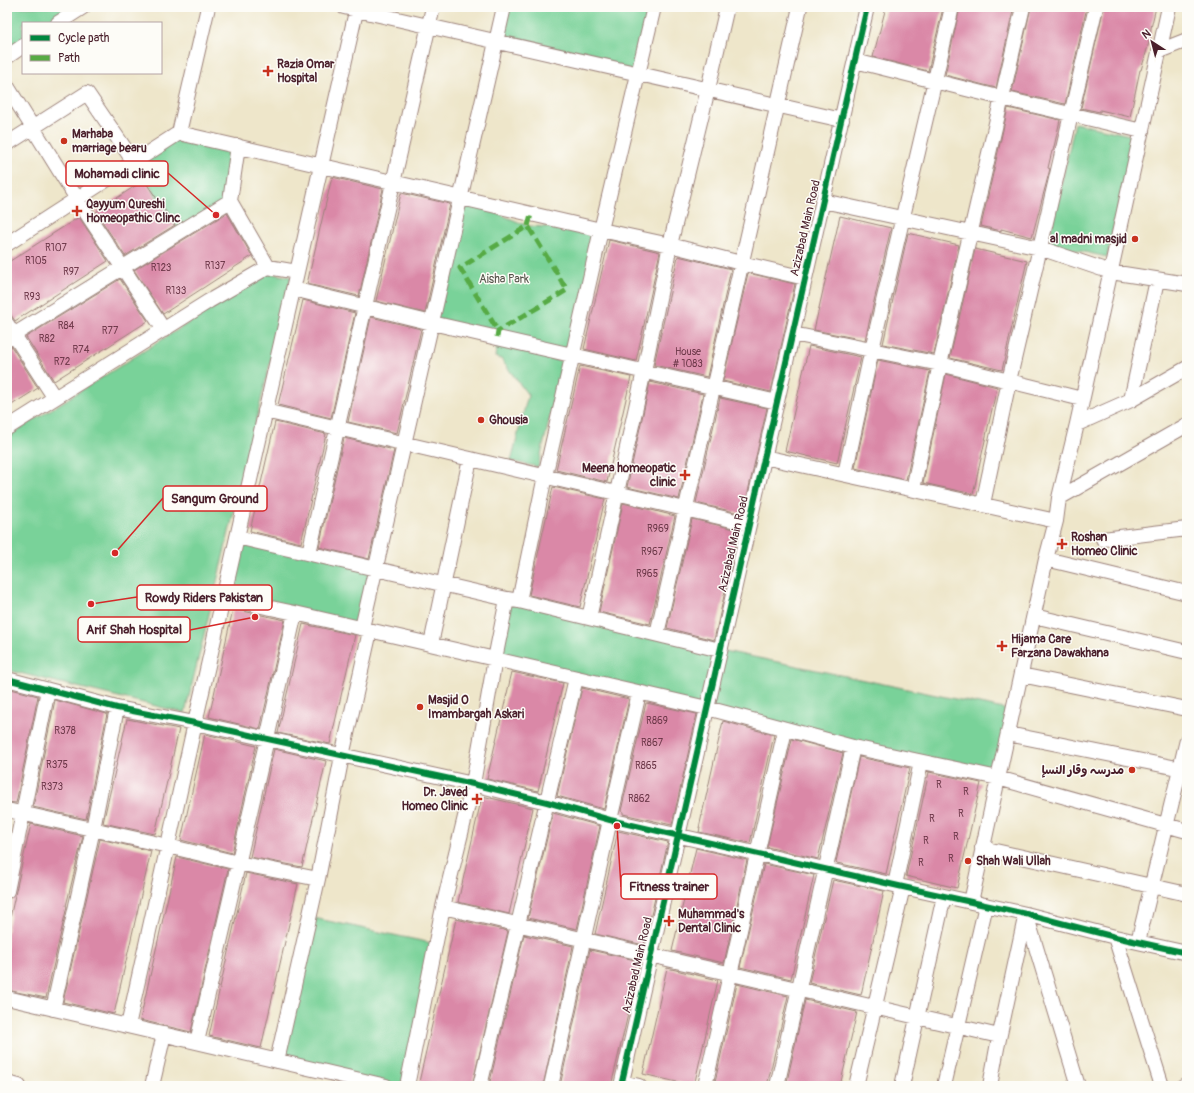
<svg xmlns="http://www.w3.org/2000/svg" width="1194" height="1093" font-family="Pangolin,'Playpen Sans Arabic',sans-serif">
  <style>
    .green { fill: #79d299; stroke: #627862 }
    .building { fill: #da88a7 }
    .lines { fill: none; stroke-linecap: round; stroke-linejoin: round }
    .minor-casing { stroke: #9c827a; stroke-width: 16 }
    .minor { stroke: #fff; stroke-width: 14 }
    .quiet { stroke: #57aa44; stroke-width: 5; stroke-dasharray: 10 5; stroke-linecap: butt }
    .cycleway-casing { stroke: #fdfcf7; stroke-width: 8 }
    .cycleway { stroke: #00873e; stroke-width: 6 }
    .poi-dot { fill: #c8321e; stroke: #fdfcf7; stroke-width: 1.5 }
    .labels { text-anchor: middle; stroke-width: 3; stroke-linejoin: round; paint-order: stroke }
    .number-label { font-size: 10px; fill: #6e394a }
    .poi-label { font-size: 12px; font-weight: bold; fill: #4a1f2b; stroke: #fdfcf7; text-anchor: start }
    .street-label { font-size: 12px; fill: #4a1f2b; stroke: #fdfcf7 }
    .park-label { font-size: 12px; fill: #58554c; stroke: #fdfcf7 }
    .leader { fill: none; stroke: #d62828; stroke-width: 1.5 }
    .callout-dot { fill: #d62828; stroke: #fdfcf7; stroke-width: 1.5 }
    .callout { fill: #fdfcf7; stroke: #d62828; stroke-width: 1.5 }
    .callout-label { font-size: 13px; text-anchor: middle; font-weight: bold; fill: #4a1f2b }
  </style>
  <rect width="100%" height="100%" fill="#fdfcf7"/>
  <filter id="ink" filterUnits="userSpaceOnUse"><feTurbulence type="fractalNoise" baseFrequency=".025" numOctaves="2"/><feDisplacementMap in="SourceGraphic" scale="8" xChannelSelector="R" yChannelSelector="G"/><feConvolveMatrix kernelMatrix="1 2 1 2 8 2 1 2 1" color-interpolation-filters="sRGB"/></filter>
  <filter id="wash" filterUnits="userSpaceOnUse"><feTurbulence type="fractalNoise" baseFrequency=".012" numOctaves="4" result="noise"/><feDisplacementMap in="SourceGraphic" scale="16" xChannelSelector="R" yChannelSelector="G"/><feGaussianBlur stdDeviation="0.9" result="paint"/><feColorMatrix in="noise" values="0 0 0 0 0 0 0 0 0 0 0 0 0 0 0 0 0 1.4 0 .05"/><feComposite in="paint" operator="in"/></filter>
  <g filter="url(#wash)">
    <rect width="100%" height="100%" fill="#eee6ca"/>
    <path class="green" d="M7,7H83L58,23H23V46L7,57Z
      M504,7H654L638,74L496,42Z
      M1075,123L1134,136L1107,257L1048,244Z
      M179,133L238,146L230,201L180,232L134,162Z
      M461,198L528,226L601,230L572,355L432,323Z
      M268,273L291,277L185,713L7,670V437Z
      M497,344L563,362L538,467L511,461L528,395L501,359L495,357Z
      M237,537L376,569L362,628L223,598Z
      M507,599L720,650L1013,711L998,778L495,659Z
      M309,917L436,944L407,1086H386L277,1061Z"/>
    <g id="blocks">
      <path class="building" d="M886,7H937L943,8L928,71L873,57Z
        M960,7H998L1013,11L996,88L945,75Z
        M1031,7H1087L1065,104L1012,92Z
        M1104,7H1156L1151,28L1150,39L1141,70H1140L1130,117L1100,110V112L1081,108Z
        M1008,108L1060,120L1053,151H1052L1048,168L1050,169L1032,237L1001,229V231L981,226Z
        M332,177L383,189L359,296L307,284Z
        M144,180L175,225L125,256L96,212Z
        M401,193L450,204L425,313L376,301Z
        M227,213L252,256L163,314L134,270Z
        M840,216L891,228L865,340L814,330Z
        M79,217L108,261L15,321L7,309V263Z
        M908,233L959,245L934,354L883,344Z
        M609,240L660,252L636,361L584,349Z
        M975,249L1027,261L1002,370L950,358Z
        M678,256L731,269L707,377L654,365Z
        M748,273L795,284L771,392L723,381Z
        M120,279L148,321L54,381L26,337Z
        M303,300L355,313L331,418L278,405Z
        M371,317L421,329L397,433L348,422Z
        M11,346L38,388L7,408V347Z
        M809,346L861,357L837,463L785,451Z
        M878,360L930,371L906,480L855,468Z
        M580,366L631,377L607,482L556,470Z
        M946,374L997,387L973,494L923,483Z
        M650,382L703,394L679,499L627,487Z
        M720,398L767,408L743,514L696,503Z
        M275,422L326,434L301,543L250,531Z
        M344,438L394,450L369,559L319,547Z
        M553,487L605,499L580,607L529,595Z
        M623,503L675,516L650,624L599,612Z
        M692,519L739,530L714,640L667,628Z
        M233,609L285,620L260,729L209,717Z
        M303,624L355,635L330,744L278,733Z
        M512,672L563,683L538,791L487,779Z
        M7,688L38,696L16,803L7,802Z
        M582,688L629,699L604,809L557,796Z
        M55,700L107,714L86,819L33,807Z
        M646,703L697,714L672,825L623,814V812L621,811Z
        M127,719L179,729L155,834L103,823Z
        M723,721L774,735L750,843L699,832L700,828H699Z
        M205,734L256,746L232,853L181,840Z
        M792,739L843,753L818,859L767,847Z
        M274,749L326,761L302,867L250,857Z
        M859,757L910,768L886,874L837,863L836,862Z
        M929,772L981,783L957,888L906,876Z
        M482,796L533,808L509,914L458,902Z
        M553,813L600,826L577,929L528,918Z
        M31,824L83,836L66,906H67L46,998L7,990V931Z
        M618,831L668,842L644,945L595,934Z
        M100,839L151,851L114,1014L63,1002Z
        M696,848L747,860L724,963L672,951Z
        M177,857L228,869L191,1032L140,1020Z
        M764,864L814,875L791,979L740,967Z
        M246,873L298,884L261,1048L209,1036Z
        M833,880L884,891L861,995L809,983Z
        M456,919L508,931L472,1086H435L419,1082Z
        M524,935L573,946L543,1086H489Z
        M590,950L640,961L625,1027L611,1086H560Z
        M667,968L718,980L694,1086L643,1074Z
        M737,984L788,996L767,1086H714Z
        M805,1000L857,1012L840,1086H786Z"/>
    </g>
  </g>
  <g filter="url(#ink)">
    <use href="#blocks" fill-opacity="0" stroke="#9c827a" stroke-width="1"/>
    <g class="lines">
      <defs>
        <path id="minor" d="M344,7L842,120
          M58,23L83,7
          M1159,51L1187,40
          M7,57L23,46
          M855,61L1002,98L1142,131
          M7,86L77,199L164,330
          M179,133L601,230L670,245L741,263L805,278
          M7,144L87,93L134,162
          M230,201L268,267
          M823,201L1040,248L1111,272L1187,284
          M7,244L179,133L208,7
          M293,289L432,323L777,402
          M7,324L54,397
          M793,334L940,364L1082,399
          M7,339L230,201L238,146
          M1131,400L1157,280
          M265,411L749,524
          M1077,424L1131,400L1187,368
          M7,428L209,301L268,267L297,272
          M764,457L1056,521
          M845,474L872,349L952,7
          M913,489L940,364L1023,7
          M1059,498L1187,425
          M983,504L1009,381L1096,7
          M237,537L507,599
          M1103,539L1187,529
          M309,553L433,7
          M1046,559L1187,593
          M223,598L295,613L495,659L707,708L853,747L998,778L1187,831
          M519,601L545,476L601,230L654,7
          M1034,616L1187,652
          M589,618L644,371L670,245L708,89L727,7
          M362,628L504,7
          M657,634L800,7
          M431,644L470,459
          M1021,675L1187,709
          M7,679L117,708L195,723L473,784L547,802L610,820L903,887L1026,914L1115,937L1187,953
          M1008,734L1187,770
          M7,810L168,846L238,863L318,879
          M982,848L1187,894
          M895,885L921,762
          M7,891L48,690
          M971,902L1046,559L1056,521L1059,498L1077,424L1169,7
          M443,907L999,1036
          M1026,914L1078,1086
          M1115,937L1162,1086
          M1138,942L1187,740
          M7,998L386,1086
          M53,1009L93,829L117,708
          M128,1026L195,723L357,7
          M197,1042L267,739L295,613
          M277,1061L318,879L342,756L370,631
          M622,1082L639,1086
          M7,1083L19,1086
          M152,1086L164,1034
          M407,1086L443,907L473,784L495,659L507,599L519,601L720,650
          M480,1086L576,678
          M551,1086L610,820L639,693
          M621,1086L867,7
          M705,1086L785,730
          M777,1086L853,747
          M856,1086L903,887
          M902,1086L944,896
          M944,1086L986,905
          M990,1086L997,1048L1025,918
          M1184,1086L1187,1085"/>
      </defs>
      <use href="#minor" class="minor-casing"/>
      <use href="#minor" class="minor"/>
      <path class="quiet" d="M528,226L531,214
        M497,337L498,331L567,290L528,226L460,268L498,331"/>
      <defs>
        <path id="cycleway" d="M7,679L117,708L195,723L473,784L547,802L610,820L903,887L1026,914L1115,937L1187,953
          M621,1086L867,7"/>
      </defs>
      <use href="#cycleway" class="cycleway-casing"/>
      <use href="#cycleway" class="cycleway"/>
    </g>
  </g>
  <g class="poi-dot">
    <path d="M266 65h4v4h4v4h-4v4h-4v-4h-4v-4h4z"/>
    <circle cx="64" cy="141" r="4"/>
    <path d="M75 205h4v4h4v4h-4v4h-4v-4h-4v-4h4z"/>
    <circle cx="1135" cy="239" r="4"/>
    <circle cx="481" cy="420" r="4"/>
    <path d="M683 469h4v4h4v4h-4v4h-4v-4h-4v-4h4z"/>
    <path d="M1060 538h4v4h4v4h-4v4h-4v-4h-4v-4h4z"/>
    <path d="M1000 640h4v4h4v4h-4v4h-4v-4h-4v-4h4z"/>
    <circle cx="420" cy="707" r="4"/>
    <circle cx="1132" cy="770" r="4"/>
    <path d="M475 793h4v4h4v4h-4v4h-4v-4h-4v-4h4z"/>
    <circle cx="968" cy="861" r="4"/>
    <path d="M667 915h4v4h4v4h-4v4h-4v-4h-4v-4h4z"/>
  </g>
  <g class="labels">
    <g class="number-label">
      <text x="56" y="251">R107</text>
      <text x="36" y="264">R105</text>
      <text x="215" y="269">R137</text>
      <text x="161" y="271">R123</text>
      <text x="71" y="275">R97</text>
      <text x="176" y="294">R133</text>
      <text x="32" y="300">R93</text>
      <text x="66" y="329">R84</text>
      <text x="110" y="334">R77</text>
      <text x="47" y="342">R82</text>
      <text x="81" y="353">R74</text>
      <text x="688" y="355">House<tspan x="688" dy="12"># 1083</tspan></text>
      <text x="62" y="365">R72</text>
      <text x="658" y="532">R969</text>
      <text x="652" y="555">R967</text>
      <text x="647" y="577">R965</text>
      <text x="657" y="724">R869</text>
      <text x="65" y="734">R378</text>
      <text x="652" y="746">R867</text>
      <text x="57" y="768">R375</text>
      <text x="646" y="769">R865</text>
      <text x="939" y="788">R</text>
      <text x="52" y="790">R373</text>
      <text x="966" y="795">R</text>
      <text x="639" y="802">R862</text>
      <text x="961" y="817">R</text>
      <text x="932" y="822">R</text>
      <text x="956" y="840">R</text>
      <text x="926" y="844">R</text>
      <text x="951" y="862">R</text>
      <text x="921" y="866">R</text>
    </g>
    <g class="poi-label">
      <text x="277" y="68">Razia Omar<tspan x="277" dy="14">Hospital</tspan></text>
      <text x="72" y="138">Marhaba<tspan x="72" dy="14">marriage bearu</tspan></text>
      <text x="86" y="208">Qayyum Qureshi<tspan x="86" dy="14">Homeopathic Clinc</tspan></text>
      <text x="1127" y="243" text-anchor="end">al madni masjid</text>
      <text x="489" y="424">Ghousia</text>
      <text x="676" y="472" text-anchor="end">Meena homeopatic<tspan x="676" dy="14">clinic</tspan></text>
      <text x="1071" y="541">Roshan<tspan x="1071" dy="14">Homeo Clinic</tspan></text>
      <text x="1011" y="643">Hijama Care<tspan x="1011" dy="14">Farzana Dawakhana</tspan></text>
      <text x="428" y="704">Masjid O<tspan x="428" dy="14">Imambargah Askari</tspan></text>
      <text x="1124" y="774" text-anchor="end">مدرسہ وقار النسإ</text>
      <text x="468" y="796" text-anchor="end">Dr. Javed<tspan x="468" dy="14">Homeo Clinic</tspan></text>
      <text x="976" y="865">Shah Wali Ullah</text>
      <text x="678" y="918">Muhammad's<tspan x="678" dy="14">Dental Clinic</tspan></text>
    </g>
    <g class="street-label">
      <text transform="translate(805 228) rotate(-77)" y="4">Azizabad Main Road</text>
      <text transform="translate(733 544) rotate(-77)" y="4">Azizabad Main Road</text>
      <text transform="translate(637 965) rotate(-77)" y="4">Azizabad Main Road</text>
    </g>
    <g class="park-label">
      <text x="504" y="283">Aisha Park</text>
    </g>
  </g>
  <path class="leader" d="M216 215L168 173M115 553L163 498M91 604L137 597M255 617L190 630M617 826L621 887"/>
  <g class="callout-dot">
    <circle cx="216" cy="215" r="4"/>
    <circle cx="115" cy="553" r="4"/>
    <circle cx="91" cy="604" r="4"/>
    <circle cx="255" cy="617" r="4"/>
    <circle cx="617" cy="826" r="4"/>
  </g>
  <g class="callout">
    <rect x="66" y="161" width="102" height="25" rx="4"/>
    <rect x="163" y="486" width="104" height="25" rx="4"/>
    <rect x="137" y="585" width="135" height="25" rx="4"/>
    <rect x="78" y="617" width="112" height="25" rx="4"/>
    <rect x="621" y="874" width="96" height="25" rx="4"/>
  </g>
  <g class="callout-label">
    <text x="117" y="178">Mohamadi clinic</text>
    <text x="215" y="503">Sangum Ground</text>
    <text x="204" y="602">Rowdy Riders Pakistan</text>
    <text x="134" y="634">Arif Shah Hospital</text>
    <text x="669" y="891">Fitness trainer</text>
  </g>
  <rect width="1194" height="1093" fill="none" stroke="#fdfcf7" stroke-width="24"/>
  <rect x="22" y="22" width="140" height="52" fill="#fdfcf7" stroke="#b5a4a5"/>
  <rect x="30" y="35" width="20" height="6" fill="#00873e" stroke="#b5a4a5"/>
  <text x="58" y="42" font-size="12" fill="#4a1f2b">Cycle path</text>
  <rect x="30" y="55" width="20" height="6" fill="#57aa44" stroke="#b5a4a5"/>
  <text x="58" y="62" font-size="12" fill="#4a1f2b">Path</text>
  <g transform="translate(1152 42) rotate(324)" stroke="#fdfcf7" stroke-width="3" paint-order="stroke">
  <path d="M0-3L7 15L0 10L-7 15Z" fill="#4a1f2b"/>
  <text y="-6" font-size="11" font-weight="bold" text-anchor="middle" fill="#4a1f2b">N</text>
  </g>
</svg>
